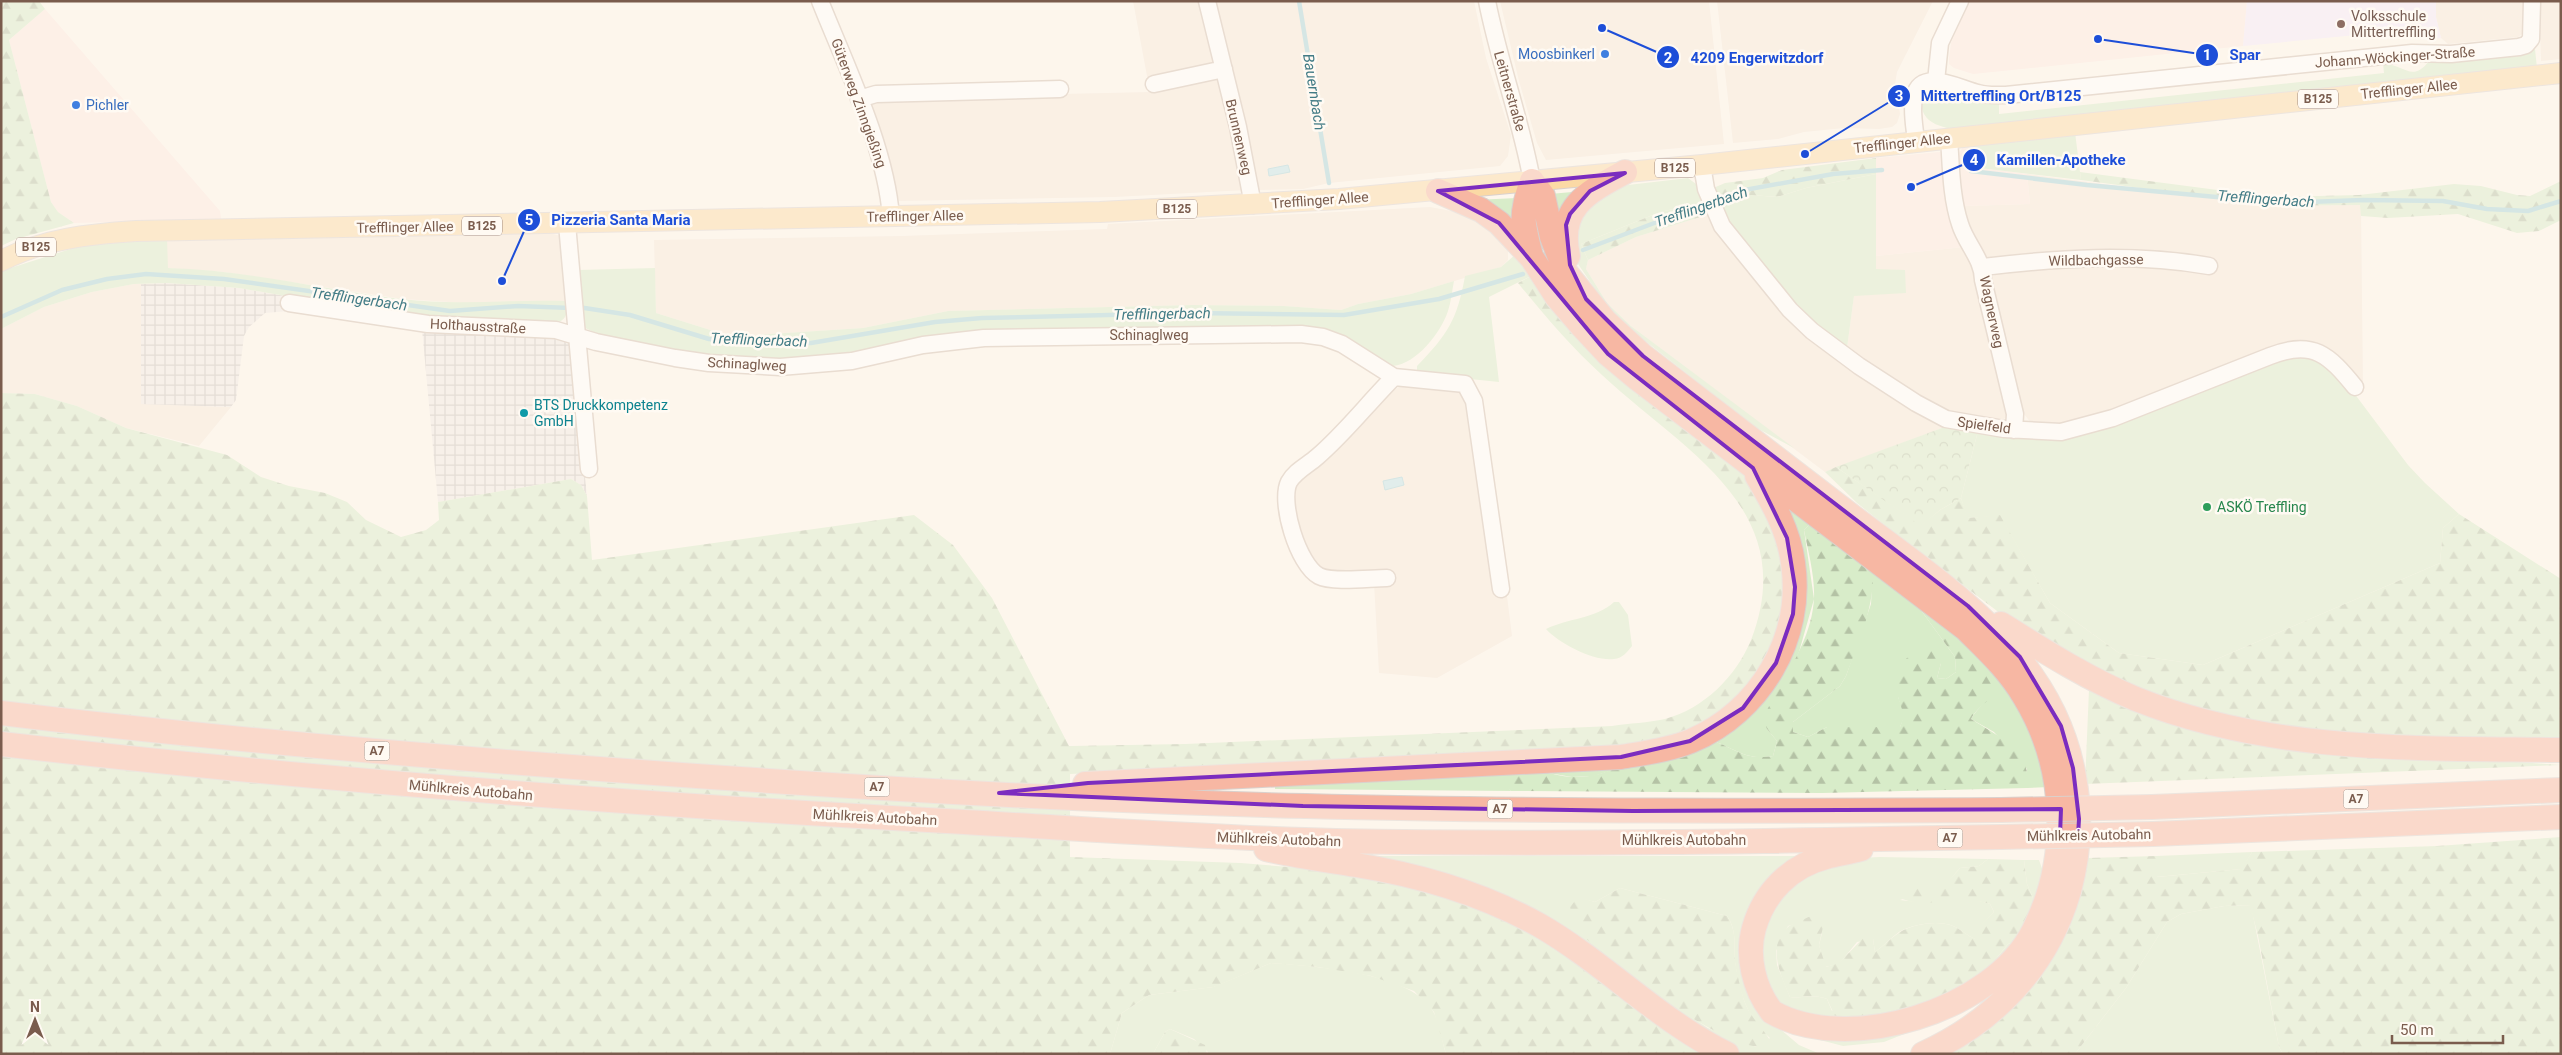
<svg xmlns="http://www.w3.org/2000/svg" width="2562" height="1055" font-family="Roboto,sans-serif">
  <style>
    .residential { fill: #f5e8da }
    .commercial { fill: #fde8e0 }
    .industrial { fill: url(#industrial-grid) }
    .education { fill: #f3e8fa }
    .grass { fill: #d8ecc9; fill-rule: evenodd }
    .forest { fill: url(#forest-firs) }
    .park { fill: url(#park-crowns) }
    .water { fill: #bfe3e8; stroke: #a5d3da }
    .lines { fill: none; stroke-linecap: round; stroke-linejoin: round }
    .stream { stroke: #a5d3da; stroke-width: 4.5 }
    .minor-casing { stroke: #d1beb0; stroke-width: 19 }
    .major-casing { stroke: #dad1cd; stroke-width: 22 }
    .highway-casing { stroke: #dad1cd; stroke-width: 26 }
    .minor { stroke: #fff; stroke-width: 16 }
    .major { stroke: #fbd9a5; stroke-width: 20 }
    .highway { stroke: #f7b7a3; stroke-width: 24 }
    .highway-bridge-casing { stroke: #dad1cd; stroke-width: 26; stroke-linecap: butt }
    .highway-bridge { stroke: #f7b7a3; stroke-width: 24 }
    .marked { fill: none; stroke: #7b2cbf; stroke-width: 4; stroke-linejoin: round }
    .education-dot { fill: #8d6e63; stroke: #fffaf3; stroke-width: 2 }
    .shop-dot { fill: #3f7fe0; stroke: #fffaf3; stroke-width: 2 }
    .culture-dot { fill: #0f9aa8; stroke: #fffaf3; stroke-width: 2 }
    .leisure-dot { fill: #2e9e5b; stroke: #fffaf3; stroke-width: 2 }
    .labels { text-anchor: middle; stroke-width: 5; stroke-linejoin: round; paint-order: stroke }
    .shield { fill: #fffaf3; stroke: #a28b7f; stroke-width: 1 }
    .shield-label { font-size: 12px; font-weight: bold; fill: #7a5c4d }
    .education-label { font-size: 14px; fill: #785e54; stroke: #fffaf3; text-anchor: start }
    .shop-label { font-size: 14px; fill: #366cbe; stroke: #fffaf3; text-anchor: end }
    .street-label { font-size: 14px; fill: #7a5c4d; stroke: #fffaf3 }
    .culture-label { font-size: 14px; fill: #0d838f; stroke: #fffaf3; text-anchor: start }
    .leisure-label { font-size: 14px; fill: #27864d; stroke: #fffaf3; text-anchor: start }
    .water-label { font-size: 15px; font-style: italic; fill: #437c86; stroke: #fffaf3 }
    .leader { fill: none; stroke: #1d4ed8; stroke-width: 2 }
    .callout-dot { fill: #1d4ed8; stroke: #fffaf3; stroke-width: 2 }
    .mark-label { font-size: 15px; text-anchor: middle; font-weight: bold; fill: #fff }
    .callout-label { font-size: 15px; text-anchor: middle; font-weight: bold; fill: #1d4ed8; stroke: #fffaf3; stroke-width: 5; stroke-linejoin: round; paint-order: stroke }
  </style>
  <defs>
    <pattern id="industrial-grid" width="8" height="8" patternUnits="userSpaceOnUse" patternTransform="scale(1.25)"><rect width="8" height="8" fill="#efe9e4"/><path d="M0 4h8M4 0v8" fill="none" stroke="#c7c0bb"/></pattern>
    <pattern id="forest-firs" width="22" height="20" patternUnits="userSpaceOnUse" patternTransform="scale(1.25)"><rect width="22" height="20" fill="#d8ecc9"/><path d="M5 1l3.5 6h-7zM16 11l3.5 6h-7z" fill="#b4c2a5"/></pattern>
    <pattern id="park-crowns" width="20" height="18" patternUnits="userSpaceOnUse" patternTransform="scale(1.25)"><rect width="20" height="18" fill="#d8ecc9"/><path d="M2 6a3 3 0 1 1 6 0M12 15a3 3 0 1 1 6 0" fill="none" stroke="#b4c2a5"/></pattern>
  </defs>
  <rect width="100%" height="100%" fill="#fdf6ec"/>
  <path class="residential" d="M1133,1H1202L1246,190L1115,197L899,201L870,112L869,107L873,102L883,98L1150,92Z
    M1213,1H1474L1486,58L1511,135L1508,156L1500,166L1329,183L1303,189L1257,190Z
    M1500,1H1709L1724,144L1546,160L1537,143L1519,81Z
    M1717,1H1933L1897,72L1895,84L1900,114L1897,123L1892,127L1879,129L1844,128L1804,132L1778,139L1733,143Z
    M2436,1H2525V32L2518,37L2448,44L2441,38L2436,17Z
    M2539,1H2561V59L2541,61Z
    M2027,174L2273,206L2361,205L2363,389L2329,349L2308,343L2116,410L2056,425L2031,423L2021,410L1987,279L2008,269L1996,259L1984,256L1968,225L1963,206L2030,204Z
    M1430,207L1462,213L1488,228L1508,248V260L1501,267L1411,294L1358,304L1341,310L1284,306L1192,305L948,311L863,328L755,335L720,333L656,313L654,240L901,236L1107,229L1108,224Z
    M1710,214L1791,318L1950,425L1825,472L1631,326L1607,303L1586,269L1588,260L1636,237Z
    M545,232L561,236L566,301L479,304L403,299L224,272L167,268V239Z
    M1964,247L1972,259L2009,410L2007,417L2000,421L1945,412L1921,400L1847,348L1854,296L1876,270V256Z
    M134,284H141V404L231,407L199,446L126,428L77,406L35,394L1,393V329L44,307L92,292Z
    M1413,383L1442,384L1465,393L1498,596H1507L1512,636L1437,678L1379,673L1374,583L1394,582V571L1340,575L1318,569L1298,540L1292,486L1388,394L1399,387Z"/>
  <path class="commercial" d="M1969,1H2247L2243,46L1973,74L1954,68L1949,64V58L1951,43Z
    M45,9L220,211L221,219L74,223L58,212L51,202L9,40Z
    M1972,143L1971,167L2027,174L2030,204L1963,206L1959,153L1963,147Z
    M1940,152L1964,247L1876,256V158Z"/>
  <path class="industrial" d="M167,283L239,288L291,297L289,311L265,313L249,327L244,336L236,400L231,407L141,404V284Z
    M422,329L547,335L571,342L587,496L581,485L571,479L438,502Z"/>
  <path class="education" d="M2247,1H2436V17L2441,38L2432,39L2417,31L2408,30L2243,46Z"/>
  <path class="grass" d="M2535,49L2537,68L1951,129C1940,126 1930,124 1924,114C1921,108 1921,101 1925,96C1940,79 1963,99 1979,103C1986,104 1992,104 1999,104V114L2384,73L2383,64C2406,64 2411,84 2430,60L2450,62L2522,56Z
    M2075,132L2081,180L1971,167L1972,143Z
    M1876,174V269L1905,270L1906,293L1854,296L1847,348L1804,315L1747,250L1719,209L1730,201L1751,195L1777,197L1806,188Z
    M1688,178L1700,187L1705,202L1660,212L1581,244L1588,260L1586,269L1607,303L1631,326L1794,448L1755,427L1630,329L1606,305L1578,264L1573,249L1578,216L1616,189L1628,185Z
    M1583,191L1561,225L1550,194Z
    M1517,198V224L1474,200Z
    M167,239L168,268C247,270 324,290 402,299C457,306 511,299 566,301C567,313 568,319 556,323L383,313L239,288L167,283L134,284L92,292L44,307L1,329V271L80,246Z
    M1516,254L1531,276L1489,297L1499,382L1421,374L1417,370V366C1448,334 1457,320 1465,276L1501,267Z
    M655,268L656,313L720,333L755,335L863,328L948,311L1192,305L1284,306L1341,310L1358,304L1411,294L1454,281C1452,291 1451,302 1448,311C1441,333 1416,364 1393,366L1349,342L1045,332L836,357L765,360L685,353L602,336L583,327L577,270Z
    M2289,357H2314L2345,381L2408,465L2425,483L2459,514L2443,528L2440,563L2203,665L2119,653L2050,603L2000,516L1967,518L1961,498L1978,431L2040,439L2062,437Z
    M1770,487L1812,522L1804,530L1814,599L1799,652L1788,675L1767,729L1777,741L1773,756C1744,761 1736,748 1710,740L1765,693Z
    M1873,566L1907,591L1955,657L1956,672L1946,679L1937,678L1941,663L1898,697L1905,715L1900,727H1827L1808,737L1793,732V722L1840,686L1846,676L1871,604Z
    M1614,602H1619L1628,615L1632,646C1627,652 1623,658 1614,659C1595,662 1558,643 1546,629C1568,618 1596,619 1614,602Z
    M2002,683L2017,697L2049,787L2027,788V769L1994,732L1971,719C1977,708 1993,695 2002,683Z
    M1625,762L1613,770L1594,776L1572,777L1537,771L1508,787L1511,791L1275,789V782Z
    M2252,852L2242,869L2156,877V856Z
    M1377,856H1809L1759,900L1767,1018L1799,1045L1820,1054H1741L1376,861ZM1620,888L1727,916C1737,930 1734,946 1735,962C1739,991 1747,1019 1770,1038L1756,1047L1708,1028L1613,965L1581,932L1578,898L1595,902Z
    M1880,857L1988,859L1979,866L1960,868L1946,884L1938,888L1900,900C1930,905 1962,893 1990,904L1994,912L1979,927L1977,940C1967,936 1961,929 1953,926C1937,920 1914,924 1899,932C1891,938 1883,946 1875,952L1873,939L1857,942L1839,964L1825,967L1819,945L1822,933L1802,922L1788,926L1776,951L1777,965L1790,997C1803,998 1815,994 1827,999L1832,1011L1991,965L2008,944L2023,939L1937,1021L1884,1042L1843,1046L1820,1040L1799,1030L1764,986L1759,933L1792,879L1858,858Z
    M2024,860H2039L2046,880L2036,905L2027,884Z
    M2251,905L2279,1047L2283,1054H2075L2126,988L2167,922L2181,914L2224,906Z
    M1271,963C1311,966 1415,972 1434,1013C1440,1025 1442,1041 1446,1054H1207L1208,1052L1194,1039L1170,1029L1165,1032L1153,1054H1110L1122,1013L1149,995L1213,987Z"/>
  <path class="forest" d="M1,1H39L45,9L9,40L51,202L58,212L74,223L16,239L1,246Z
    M1876,158V174L1806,188L1777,197L1751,195L1730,201L1719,209L1711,189L1725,183L1763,178L1782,170Z
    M2080,172L2271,197L2359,195L2454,184L2481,186L2517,195L2530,196L2561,181V220L2539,231L2517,233L2458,214L2388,218L2361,216L2360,205L2273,206L2081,180Z
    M1705,202L1710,214L1636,237L1588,260L1581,244L1660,212Z
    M1531,276L1728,458L1750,481L1784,550L1786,599L1762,673L1709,723L1649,745L1411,759L1070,774V857L1241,863L1314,869L1375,877L1491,911L1537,935L1706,1054H1446L1434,1012L1414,991L1371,976L1318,967L1271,963L1214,987L1149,995L1122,1013L1110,1054H1V393L35,394L77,406L126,428L227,455L261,477L289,486L325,493L347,502L366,520L401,537L426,530L439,520L438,502L571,479L581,485L587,496L592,560L914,515L953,545L992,598L1069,746L1185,744L1612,726C1629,723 1648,723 1665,719C1703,709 1736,677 1751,640C1802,508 1682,450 1602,375C1571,347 1544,315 1518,283Z
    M1836,467L1921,525L1940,510L1961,498L1968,518L2000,515L2050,603L2119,653L2203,665L2440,563L2443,528L2459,514L2561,579V740L2350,737L2200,712L2093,670L2005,617L1910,545L1857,503L1825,472Z
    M1812,522L1873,566C1875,606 1860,639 1846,676L1840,686L1793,722V732L1808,737L1827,727H1900C1906,712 1902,712 1898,697C1889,667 1906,655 1932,644L1939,650L1941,663L1937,678L1946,679L1956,672L1955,657L1907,591L1959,633L2002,683C1995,699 1979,704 1971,719C1991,732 2018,744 2026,768C2028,774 2027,782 2027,788L1822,793L1511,791L1507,787C1516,758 1553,777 1574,777C1593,777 1609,773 1625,762L1710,740C1736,748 1744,761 1773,756L1777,741L1767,729L1763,718C1781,681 1812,642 1814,598C1815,576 1808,551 1804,530Z
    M2089,689L2276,745L2561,765L2085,784Z
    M2561,837V1054H2283L2279,1047L2258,936L2250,905L2224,906L2181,914L2167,922L2126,988L2075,1054H1943L2029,990L2053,958L2069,928L2082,892L2087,858L2156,856L2157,877L2241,869L2252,852L2437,846Z
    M1988,859L2024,860L2027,884L2036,905L2023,939L2008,944L1991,965L1943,1009L1838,1023L1827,999C1815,994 1803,998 1790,997C1781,977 1766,944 1788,927C1791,924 1814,915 1820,912L1825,918L1819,945L1826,967L1839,963L1868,933L1873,939L1875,952C1883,946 1891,938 1900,932C1914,924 1937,920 1953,926C1961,929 1967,936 1976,939L1978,927L1994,912L1990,904C1963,894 1912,913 1894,893C1926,879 1933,901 1960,868L1979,866Z
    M1620,888L1727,916C1737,930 1734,945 1735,961C1737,974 1740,987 1744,1000C1751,1021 1768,1031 1774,1049C1759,1048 1746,1045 1733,1040C1700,1027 1588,953 1574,922C1572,917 1571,911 1570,907L1578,897L1595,902Z
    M1170,1029L1205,1045L1207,1054H1153L1165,1032Z"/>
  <path class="park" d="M1950,425L1978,431L1961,498L1940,510L1921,526L1836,467Z"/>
  <path class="water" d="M1288,165L1290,172L1269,176L1268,169Z
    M1402,477L1404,485L1385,490L1383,481Z"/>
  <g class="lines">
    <path class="stream" d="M1299,1L1329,183
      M1971,171L2087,185L2281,203L2363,200L2443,201L2487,209L2528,211L2561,201
      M1583,250L1739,191L1833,174L1882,170
      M578,307L630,315L709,339L751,343H811L935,322L982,318L1191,313L1344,315L1439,299L1523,274
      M1,317L62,290L107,279L146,274L224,279L450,311L518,306L571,308"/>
    <defs>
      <path id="minor" d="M820,1C846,66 886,148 891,217
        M1207,1L1238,127L1253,205
        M1487,1C1499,62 1521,120 1532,181
        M1936,81L1940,43L1960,1
        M1154,84L1224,69
        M859,99L876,94L1060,89
        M1949,138C1951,166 1951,197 1960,224C1966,244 1983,259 1983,280L2015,414L2014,430
        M1916,142C1915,128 1911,112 1914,98C1920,66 1960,89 1978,93C1988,96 1996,95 2006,95L2412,53L2451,54L2519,47L2526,45L2531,39L2532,1
        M1702,165L1706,189L1722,226L1790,310L1812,331L1859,366L1916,403L1946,419L2004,429L2061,432L2113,418L2270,356C2313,339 2329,355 2355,387
        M567,224L589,469
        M1983,267C2058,258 2133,253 2209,266
        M289,303L428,324L556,330L596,342L675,358L709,363L780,367L852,361L923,345L984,338L1301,334L1323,337L1342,344L1394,377C1368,403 1345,433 1317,457C1308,465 1295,471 1289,482C1279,502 1298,565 1319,576C1333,583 1370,578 1387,578
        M1394,377L1465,384L1474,401L1501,589"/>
      <path id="major" d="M1,261C43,239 89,234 136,231L1100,212L1339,199L1702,165L2561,73"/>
      <path id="highway" d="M1532,181L1543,196L1552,237L1566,273L1605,321L1643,356C1712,409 1781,462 1849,514C1942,585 2053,652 2074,777C2081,815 2079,854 2069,891C2047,967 1994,1022 1923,1054
        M1438,191L1481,210L1499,223L1532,258L1557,297L1581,325L1608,354L1638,379L1966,629C1987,650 2009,670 2024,696C2067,766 2071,856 2034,930C1993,1012 1847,1055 1772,1012C1754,989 1746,956 1754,928C1764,893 1790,866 1826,857C1838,854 1850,852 1861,849
        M1531,256C1522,222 1520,215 1532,181
        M1568,256C1557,207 1588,192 1625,172
        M2001,624C2044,651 2088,679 2136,699C2271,753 2417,748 2561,750
        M1,713C204,738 409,755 613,770C843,787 1075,801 1306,806C1538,812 1769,811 2001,810
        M1,744C321,781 643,805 964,822C1088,829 1212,838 1336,841C1557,845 1779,841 2001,837
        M1085,784L1621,757C1644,753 1669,750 1691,741C1760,712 1804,638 1793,563C1789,531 1773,503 1757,476
        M2152,807L2561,790
        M2153,834L2561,817
        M1266,849C1296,856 1326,860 1356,865C1419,875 1483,894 1539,925C1605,963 1658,1020 1727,1054"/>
    </defs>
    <use href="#minor" class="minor-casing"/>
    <use href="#major" class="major-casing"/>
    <use href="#highway" class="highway-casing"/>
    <use href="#minor" class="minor"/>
    <use href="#major" class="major"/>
    <use href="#highway" class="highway"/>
    <defs>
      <path id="highway-bridge" d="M2001,810L2152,807
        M2001,837L2153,834"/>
    </defs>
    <use href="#highway-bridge" class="highway-bridge-casing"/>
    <use href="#highway-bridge" class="highway-bridge"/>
  </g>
  <path d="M0 0H2562V1055H0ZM1625,173L1590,191L1570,214L1566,225L1570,265L1586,299L1643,356L1968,606L2020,657L2061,726L2073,768L2079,819L2078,836H2060L2061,809L1633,811L1303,806L999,793L1088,783L1621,757L1690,741L1743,708L1776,663L1793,614L1795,587L1787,538L1753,468L1608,354L1499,223L1438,191Z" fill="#fdf6ec" fill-opacity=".55" fill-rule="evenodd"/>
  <path class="marked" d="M1625,173L1590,191L1570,214L1566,225L1570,265L1586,299L1643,356L1968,606L2020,657L2061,726L2073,768L2079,819L2078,836H2060L2061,809L1633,811L1303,806L999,793L1088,783L1621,757L1690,741L1743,708L1776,663L1793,614L1795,587L1787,538L1753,468L1608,354L1499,223L1438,191Z"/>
  <circle class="education-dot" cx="2341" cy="24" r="5"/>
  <g class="shop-dot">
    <circle cx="1605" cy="54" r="5"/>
    <circle cx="76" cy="105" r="5"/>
  </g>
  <circle class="culture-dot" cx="524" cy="413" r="5"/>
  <circle class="leisure-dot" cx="2207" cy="507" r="5"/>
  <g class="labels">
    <g class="shield">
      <rect x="2298" y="89.5" width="40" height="19" rx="4"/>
      <rect x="1655" y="158.5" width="40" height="19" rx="4"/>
      <rect x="1157" y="199.5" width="40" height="19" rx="4"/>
      <rect x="462" y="216.5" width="40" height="19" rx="4"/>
      <rect x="16" y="237.5" width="40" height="19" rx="4"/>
      <rect x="364.5" y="741.5" width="25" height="19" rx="4"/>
      <rect x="864.5" y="777.5" width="25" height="19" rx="4"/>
      <rect x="2343.5" y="789.5" width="25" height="19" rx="4"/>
      <rect x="1487.5" y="799.5" width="25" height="19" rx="4"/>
      <rect x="1937.5" y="828.5" width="25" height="19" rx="4"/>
    </g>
    <g class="shield-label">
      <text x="2318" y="103">B125</text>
      <text x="1675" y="172">B125</text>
      <text x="1177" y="213">B125</text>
      <text x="482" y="230">B125</text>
      <text x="36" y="251">B125</text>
      <text x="377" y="755">A7</text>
      <text x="877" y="791">A7</text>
      <text x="2356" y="803">A7</text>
      <text x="1500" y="813">A7</text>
      <text x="1950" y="842">A7</text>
    </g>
    <g class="education-label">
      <text x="2351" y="21">Volksschule<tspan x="2351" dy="16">Mittertreffling</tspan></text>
    </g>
    <g class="shop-label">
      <text x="1595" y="59">Moosbinkerl</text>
      <text x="86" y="110" text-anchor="start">Pichler</text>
    </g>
    <g class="street-label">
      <text transform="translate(2395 57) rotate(-4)" y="5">Johann-Wöckinger-Straße</text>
      <text transform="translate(2409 89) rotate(-6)" y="5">Trefflinger Allee</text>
      <text transform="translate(1510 91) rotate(74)" y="5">Leitnerstraße</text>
      <text transform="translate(859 103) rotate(70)" y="5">Güterweg Zinngießing</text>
      <text transform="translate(1239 137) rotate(77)" y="5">Brunnenweg</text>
      <text transform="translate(1902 143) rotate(-6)" y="5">Trefflinger Allee</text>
      <text transform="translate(1320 200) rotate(-4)" y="5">Trefflinger Allee</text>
      <text transform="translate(915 216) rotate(-1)" y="5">Trefflinger Allee</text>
      <text transform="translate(405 227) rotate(-1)" y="5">Trefflinger Allee</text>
      <text transform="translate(2096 260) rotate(-1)" y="5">Wildbachgasse</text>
      <text transform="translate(1992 312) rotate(78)" y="5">Wagnerweg</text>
      <text transform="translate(478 326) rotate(3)" y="5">Holthausstraße</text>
      <text x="1149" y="340">Schinaglweg</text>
      <text transform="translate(747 364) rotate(3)" y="5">Schinaglweg</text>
      <text transform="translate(1984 425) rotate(8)" y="5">Spielfeld</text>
      <text transform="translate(471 790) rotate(5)" y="5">Mühlkreis Autobahn</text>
      <text transform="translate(875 817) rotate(3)" y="5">Mühlkreis Autobahn</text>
      <text transform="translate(2089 835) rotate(-1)" y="5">Mühlkreis Autobahn</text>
      <text transform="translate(1279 839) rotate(2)" y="5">Mühlkreis Autobahn</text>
      <text x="1684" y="845">Mühlkreis Autobahn</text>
    </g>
    <g class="culture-label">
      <text x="534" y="410">BTS Druckkompetenz<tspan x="534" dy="16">GmbH</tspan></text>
    </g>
    <g class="leisure-label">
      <text x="2217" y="512">ASKÖ Treffling</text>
    </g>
    <g class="water-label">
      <text transform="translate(1314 92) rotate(81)" y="5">Bauernbach</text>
      <text transform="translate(2266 199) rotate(4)" y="5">Trefflingerbach</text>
      <text transform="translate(1701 207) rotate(-19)" y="5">Trefflingerbach</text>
      <text transform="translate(359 299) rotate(8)" y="5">Trefflingerbach</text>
      <text transform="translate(1162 314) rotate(-1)" y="5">Trefflingerbach</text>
      <text transform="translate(759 340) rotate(2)" y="5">Trefflingerbach</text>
    </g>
  </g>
  <path class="leader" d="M2098 39L2207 55M1602 28L1668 57M1805 154L1899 96M1911 187L1974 160M502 281L529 220"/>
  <g class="callout-dot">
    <circle cx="2098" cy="39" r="5"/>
    <circle cx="1602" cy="28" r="5"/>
    <circle cx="1805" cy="154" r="5"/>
    <circle cx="1911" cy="187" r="5"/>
    <circle cx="502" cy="281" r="5"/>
    <circle cx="2207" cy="55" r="12"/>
    <circle cx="1668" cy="57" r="12"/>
    <circle cx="1899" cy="96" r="12"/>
    <circle cx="1974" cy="160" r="12"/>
    <circle cx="529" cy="220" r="12"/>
  </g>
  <g class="mark-label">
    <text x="2207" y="60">1</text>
    <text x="1668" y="63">2</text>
    <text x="1899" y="101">3</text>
    <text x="1974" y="165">4</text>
    <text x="529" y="225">5</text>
  </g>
  <g class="callout-label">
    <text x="2245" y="60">Spar</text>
    <text x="1757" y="63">4209 Engerwitzdorf</text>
    <text x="2001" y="101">Mittertreffling Ort/B125</text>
    <text x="2061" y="165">Kamillen-Apotheke</text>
    <text x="621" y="225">Pizzeria Santa Maria</text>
  </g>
  <rect width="2562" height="1055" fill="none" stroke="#7a5c4d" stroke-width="5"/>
  <g transform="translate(35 1020)" stroke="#fffaf3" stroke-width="4" paint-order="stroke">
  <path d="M0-4L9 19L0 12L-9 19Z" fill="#7a5c4d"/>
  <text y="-8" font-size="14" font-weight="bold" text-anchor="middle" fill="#7a5c4d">N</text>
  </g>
  <path d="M2392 1035v8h111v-8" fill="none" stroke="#7a5c4d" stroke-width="2.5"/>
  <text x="2400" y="1035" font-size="15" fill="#7a5c4d" stroke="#fffaf3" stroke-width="4" paint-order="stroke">50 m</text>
</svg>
